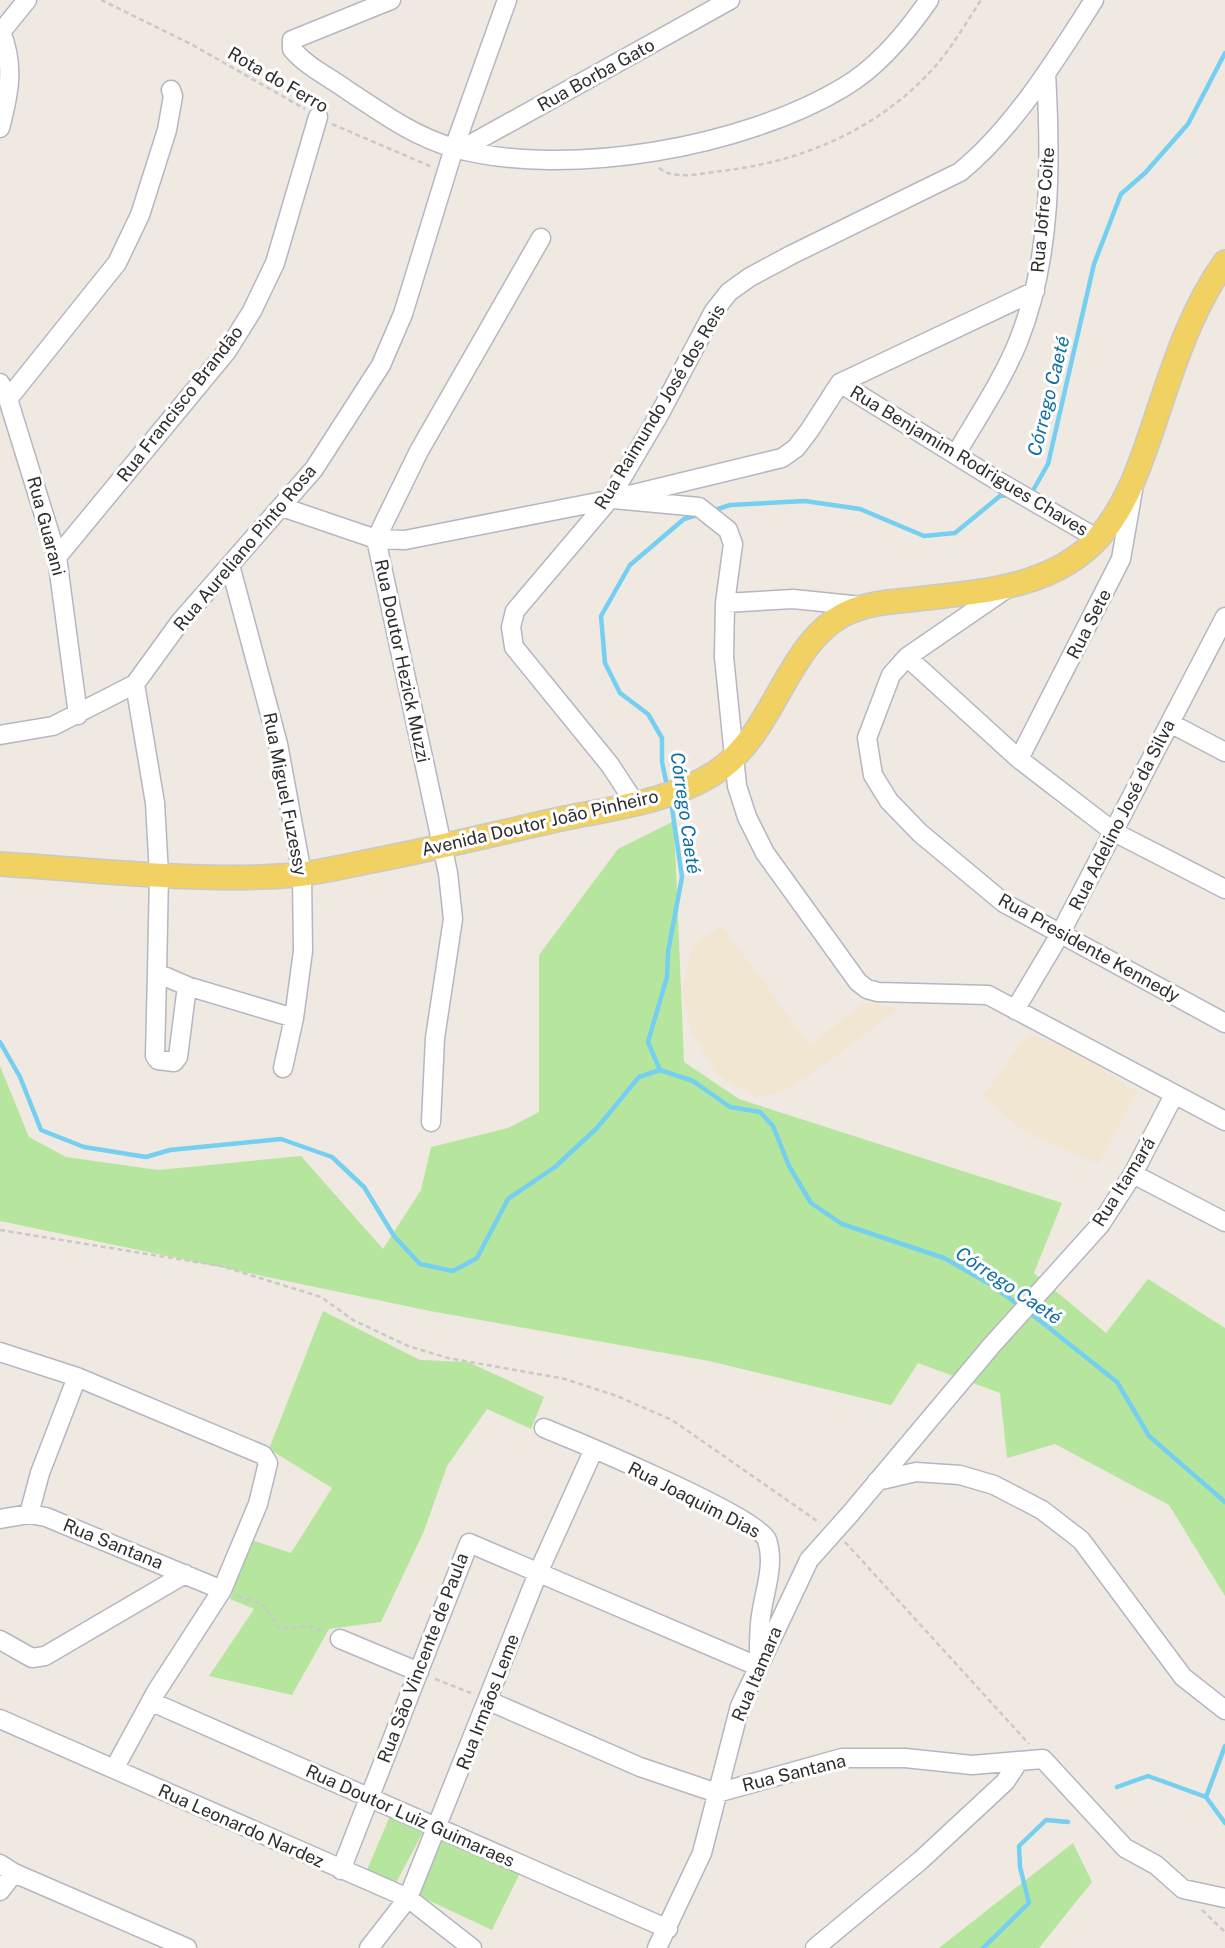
<svg xmlns="http://www.w3.org/2000/svg" width="1225" height="1948" font-family="'Public Sans',sans-serif">
  <style>
    .education { fill: #f0e6d1 }
    .green { fill: #b6e59e }
    .lines { fill: none; stroke-linecap: round; stroke-linejoin: round }
    .stream { stroke: #75cff0; stroke-width: 4.5 }
    .minor-casing { stroke: #b4b7c1; stroke-width: 21 }
    .major-casing { stroke: #c9c9c9; stroke-width: 26 }
    .path { stroke: #c9c9c9; stroke-width: 2.5; stroke-dasharray: 5 3.5; stroke-linecap: butt }
    .minor { stroke: #fff; stroke-width: 18 }
    .major { stroke: #f2d163; stroke-width: 23 }
    .minor-bridge-casing { stroke: #b4b7c1; stroke-width: 21; stroke-linecap: butt }
    .minor-bridge { stroke: #fff; stroke-width: 18 }
    .labels { text-anchor: middle; stroke-width: 6; stroke-linejoin: round; paint-order: stroke }
    .street-label { font-size: 18px; fill: #2e2e2e; stroke: #fff }
    .water-label { font-size: 19px; font-style: italic; fill: #0d6fa3; stroke: #fff }
  </style>
  <rect width="100%" height="100%" fill="#efe9e1"/>
  <path class="education" d="M722,926L810,1045L865,1002L898,1009L809,1076L780,1093L754,1097L716,1073L692,1033L682,991L692,944Z
    M1028,1034L1071,1049L1137,1092L1098,1164L1025,1132L983,1096Z"/>
  <path class="green" d="M674,821L684,1062L739,1099L1062,1203L1034,1273L1106,1333L1148,1279L1225,1328V1596L1169,1505L1055,1444L1007,1458L1000,1393L918,1363L891,1405L709,1361L430,1311L0,1221V1066L29,1137L66,1157L158,1170L301,1156L383,1249L421,1190L431,1147L508,1128L539,1112V955L618,849Z
    M323,1311L420,1360L468,1362L544,1397L531,1429L487,1409L447,1466L424,1531L381,1622L329,1629L292,1695L209,1676L254,1609L230,1599L252,1540L291,1553L332,1488L269,1449Z
    M393,1809L425,1828L396,1883L367,1870Z
    M443,1840L520,1873L492,1930L417,1895Z
    M1073,1843L1092,1882L1039,1948H939Z"/>
  <g class="lines">
    <path class="stream" d="M1031,494L1048,464L1094,264L1121,194L1145,173L1188,124L1225,53
      M712,511L730,505L805,501L860,509L924,536L955,533L1000,496L1011,495
      M667,786L662,762V738L648,714L620,693L605,663L601,616L630,565L684,519L700,514
      M671,801L682,877L668,952L667,977L648,1042L660,1070L693,1081L730,1107L760,1112L773,1126L789,1166L811,1203L842,1224L944,1258L988,1283L1022,1307
      M0,1042L20,1077L41,1130L84,1147L146,1157L170,1150L281,1139L332,1157L364,1187L394,1236L420,1264L453,1271L477,1258L508,1199L555,1167L597,1128L639,1077L660,1070
      M1029,1312L1117,1382L1149,1436L1225,1502
      M1225,1746L1206,1797L1225,1823
      M1117,1787L1148,1776L1206,1797
      M983,1948L1029,1903L1020,1867L1019,1846L1046,1820L1068,1822"/>
    <defs>
      <path id="minor" d="M391,0L292,40V49C306,66 329,77 347,90C382,113 413,136 454,148C567,179 745,147 844,87C878,67 907,32 929,0
        M1,32L27,0
        M0,128C9,94 15,66 1,32
        M462,149L730,0
        M0,383L8,399L57,557L78,715
        M840,383L993,478L1098,539
        M8,399L117,263L140,215L167,130L173,96L171,90
        M956,454C977,418 1002,381 1018,342C1052,258 1051,162 1046,73
        M613,499L699,507L728,530L733,544L725,603L724,657L737,786L747,817L765,853L858,982L867,989L878,992L988,995L1225,1121
        M282,507L376,539L405,540L613,499L782,458L796,448L809,431L840,383L1035,291
        M57,557L227,351L252,311L275,263L318,117
        M230,565L278,744L302,874L303,951L294,1018L283,1068
        M1006,589L907,657L891,675L867,738L873,775L889,801L920,833L1004,903L1225,1023
        M725,603L793,599L862,606
        M907,657L1019,759L1114,832L1225,889
        M135,684L155,803L159,874L157,973L187,986L294,1018
        M1170,723L1225,752
        M0,735L53,726L135,684L180,622L314,469L381,365L403,314L454,148L507,0
        M1019,759L1121,559L1133,490
        M635,803L610,765L514,647L511,627L515,611L609,500L659,415L714,311L729,292L750,277L791,255L960,172C1014,128 1057,58 1094,0
        M157,973L155,1056L158,1060L174,1062L178,1057L187,986
        M1015,1010L1059,936L1225,617
        M431,1122L435,1038L453,919L448,873L376,539L419,451L541,238
        M1133,1174L1225,1222
        M0,1352L77,1377L263,1455L268,1463L258,1504L222,1590L156,1692L114,1769
        M544,1428C576,1441 759,1517 767,1540C776,1567 762,1596 760,1624C759,1634 759,1645 759,1656
        M877,1481L916,1472L960,1475L994,1485L1042,1510L1081,1540L1183,1677L1225,1710
        M29,1514L40,1473L77,1377
        M850,1514L992,1345L1100,1225L1133,1174L1174,1095
        M0,1519L29,1514L46,1517L222,1590
        M340,1639L419,1672
        M0,1640L32,1658L45,1656L185,1574
        M489,1701L640,1767L717,1793L842,1758H905L972,1765L1043,1759L1125,1848L1156,1865L1183,1889L1225,1898
        M152,1702L668,1929
        M0,1719L408,1898L472,1948
        M0,1864L14,1873L187,1948
        M341,1870L469,1543L757,1666
        M0,1891L14,1873
        M369,1948L408,1898L538,1573L594,1449
        M657,1948L702,1853L740,1706L809,1560
        M815,1948L921,1860L1005,1782L1019,1761"/>
      <path id="major" d="M0,864C98,870 198,883 296,875C321,872 346,866 371,861C433,849 494,834 556,820C608,809 671,802 716,772C775,733 786,645 843,615C864,604 886,602 909,600C974,592 1052,590 1099,537C1128,504 1141,462 1155,421C1173,367 1191,309 1225,262"/>
    </defs>
    <use href="#minor" class="minor-casing"/>
    <use href="#major" class="major-casing"/>
    <path class="path" d="M101,0L191,44L305,109
      M332,124L432,167
      M659,168C675,181 702,173 721,171C801,162 877,130 932,70C951,49 966,23 981,0
      M0,1230L221,1266L321,1297L353,1320L408,1346L448,1358L565,1379L617,1396L672,1420L820,1523
      M845,1542L1029,1744
      M238,1596L262,1604L280,1629L308,1626L324,1632
      M435,1679L471,1693
      M1202,1910L1225,1932"/>
    <use href="#minor" class="minor"/>
    <use href="#major" class="major"/>
    <defs>
      <path id="minor-bridge" d="M809,1560L850,1514"/>
    </defs>
    <use href="#minor-bridge" class="minor-bridge-casing"/>
    <use href="#minor-bridge" class="minor-bridge"/>
  </g>
  <g class="labels">
    <g class="street-label">
      <text transform="translate(596 75) rotate(-29)" y="6">Rua Borba Gato</text>
      <text transform="translate(278 80) rotate(30)" y="6">Rota do Ferro</text>
      <text transform="translate(1043 210) rotate(-85)" y="6">Rua Jofre Coite</text>
      <text transform="translate(180 404) rotate(-52)" y="6">Rua Francisco Brandão</text>
      <text transform="translate(660 407) rotate(-59)" y="6">Rua Raimundo José dos Reis</text>
      <text transform="translate(969 461) rotate(31)" y="6">Rua Benjamim Rodrigues Chaves</text>
      <text transform="translate(46 526) rotate(75)" y="6">Rua Guarani</text>
      <text transform="translate(245 548) rotate(-50)" y="6">Rua Aureliano Pinto Rosa</text>
      <text transform="translate(1089 624) rotate(-63)" y="6">Rua Sete</text>
      <text transform="translate(402 661) rotate(78)" y="6">Rua Doutor Hezick Muzzi</text>
      <text transform="translate(285 794) rotate(79)" y="6">Rua Miguel Fuzessy</text>
      <text transform="translate(1122 815) rotate(-63)" y="6">Rua Adelino José da Silva</text>
      <text transform="translate(540 823) rotate(-13)" y="6">Avenida Doutor João Pinheiro</text>
      <text transform="translate(1089 948) rotate(29)" y="6">Rua Presidente Kennedy</text>
      <text transform="translate(1124 1182) rotate(-58)" y="6">Rua Itamará</text>
      <text transform="translate(694 1500) rotate(27)" y="6">Rua Joaquim Dias</text>
      <text transform="translate(113 1544) rotate(22)" y="6">Rua Santana</text>
      <text transform="translate(423 1658) rotate(-69)" y="6">Rua São Vincente de Paula</text>
      <text transform="translate(757 1674) rotate(-67)" y="6">Rua Itamara</text>
      <text transform="translate(488 1702) rotate(-69)" y="6">Rua Irmãos Leme</text>
      <text transform="translate(794 1773) rotate(-14)" y="6">Rua Santana</text>
      <text transform="translate(410 1816) rotate(24)" y="6">Rua Doutor Luiz Guimaraes</text>
      <text transform="translate(241 1826) rotate(24)" y="6">Rua Leonardo Nardez</text>
    </g>
    <g class="water-label">
      <text transform="translate(1048 396) rotate(-76)" y="7">Córrego Caeté</text>
      <text transform="translate(686 813) rotate(82)" y="7">Córrego Caeté</text>
      <text transform="translate(1009 1285) rotate(34)" y="7">Córrego Caeté</text>
    </g>
  </g>
</svg>
